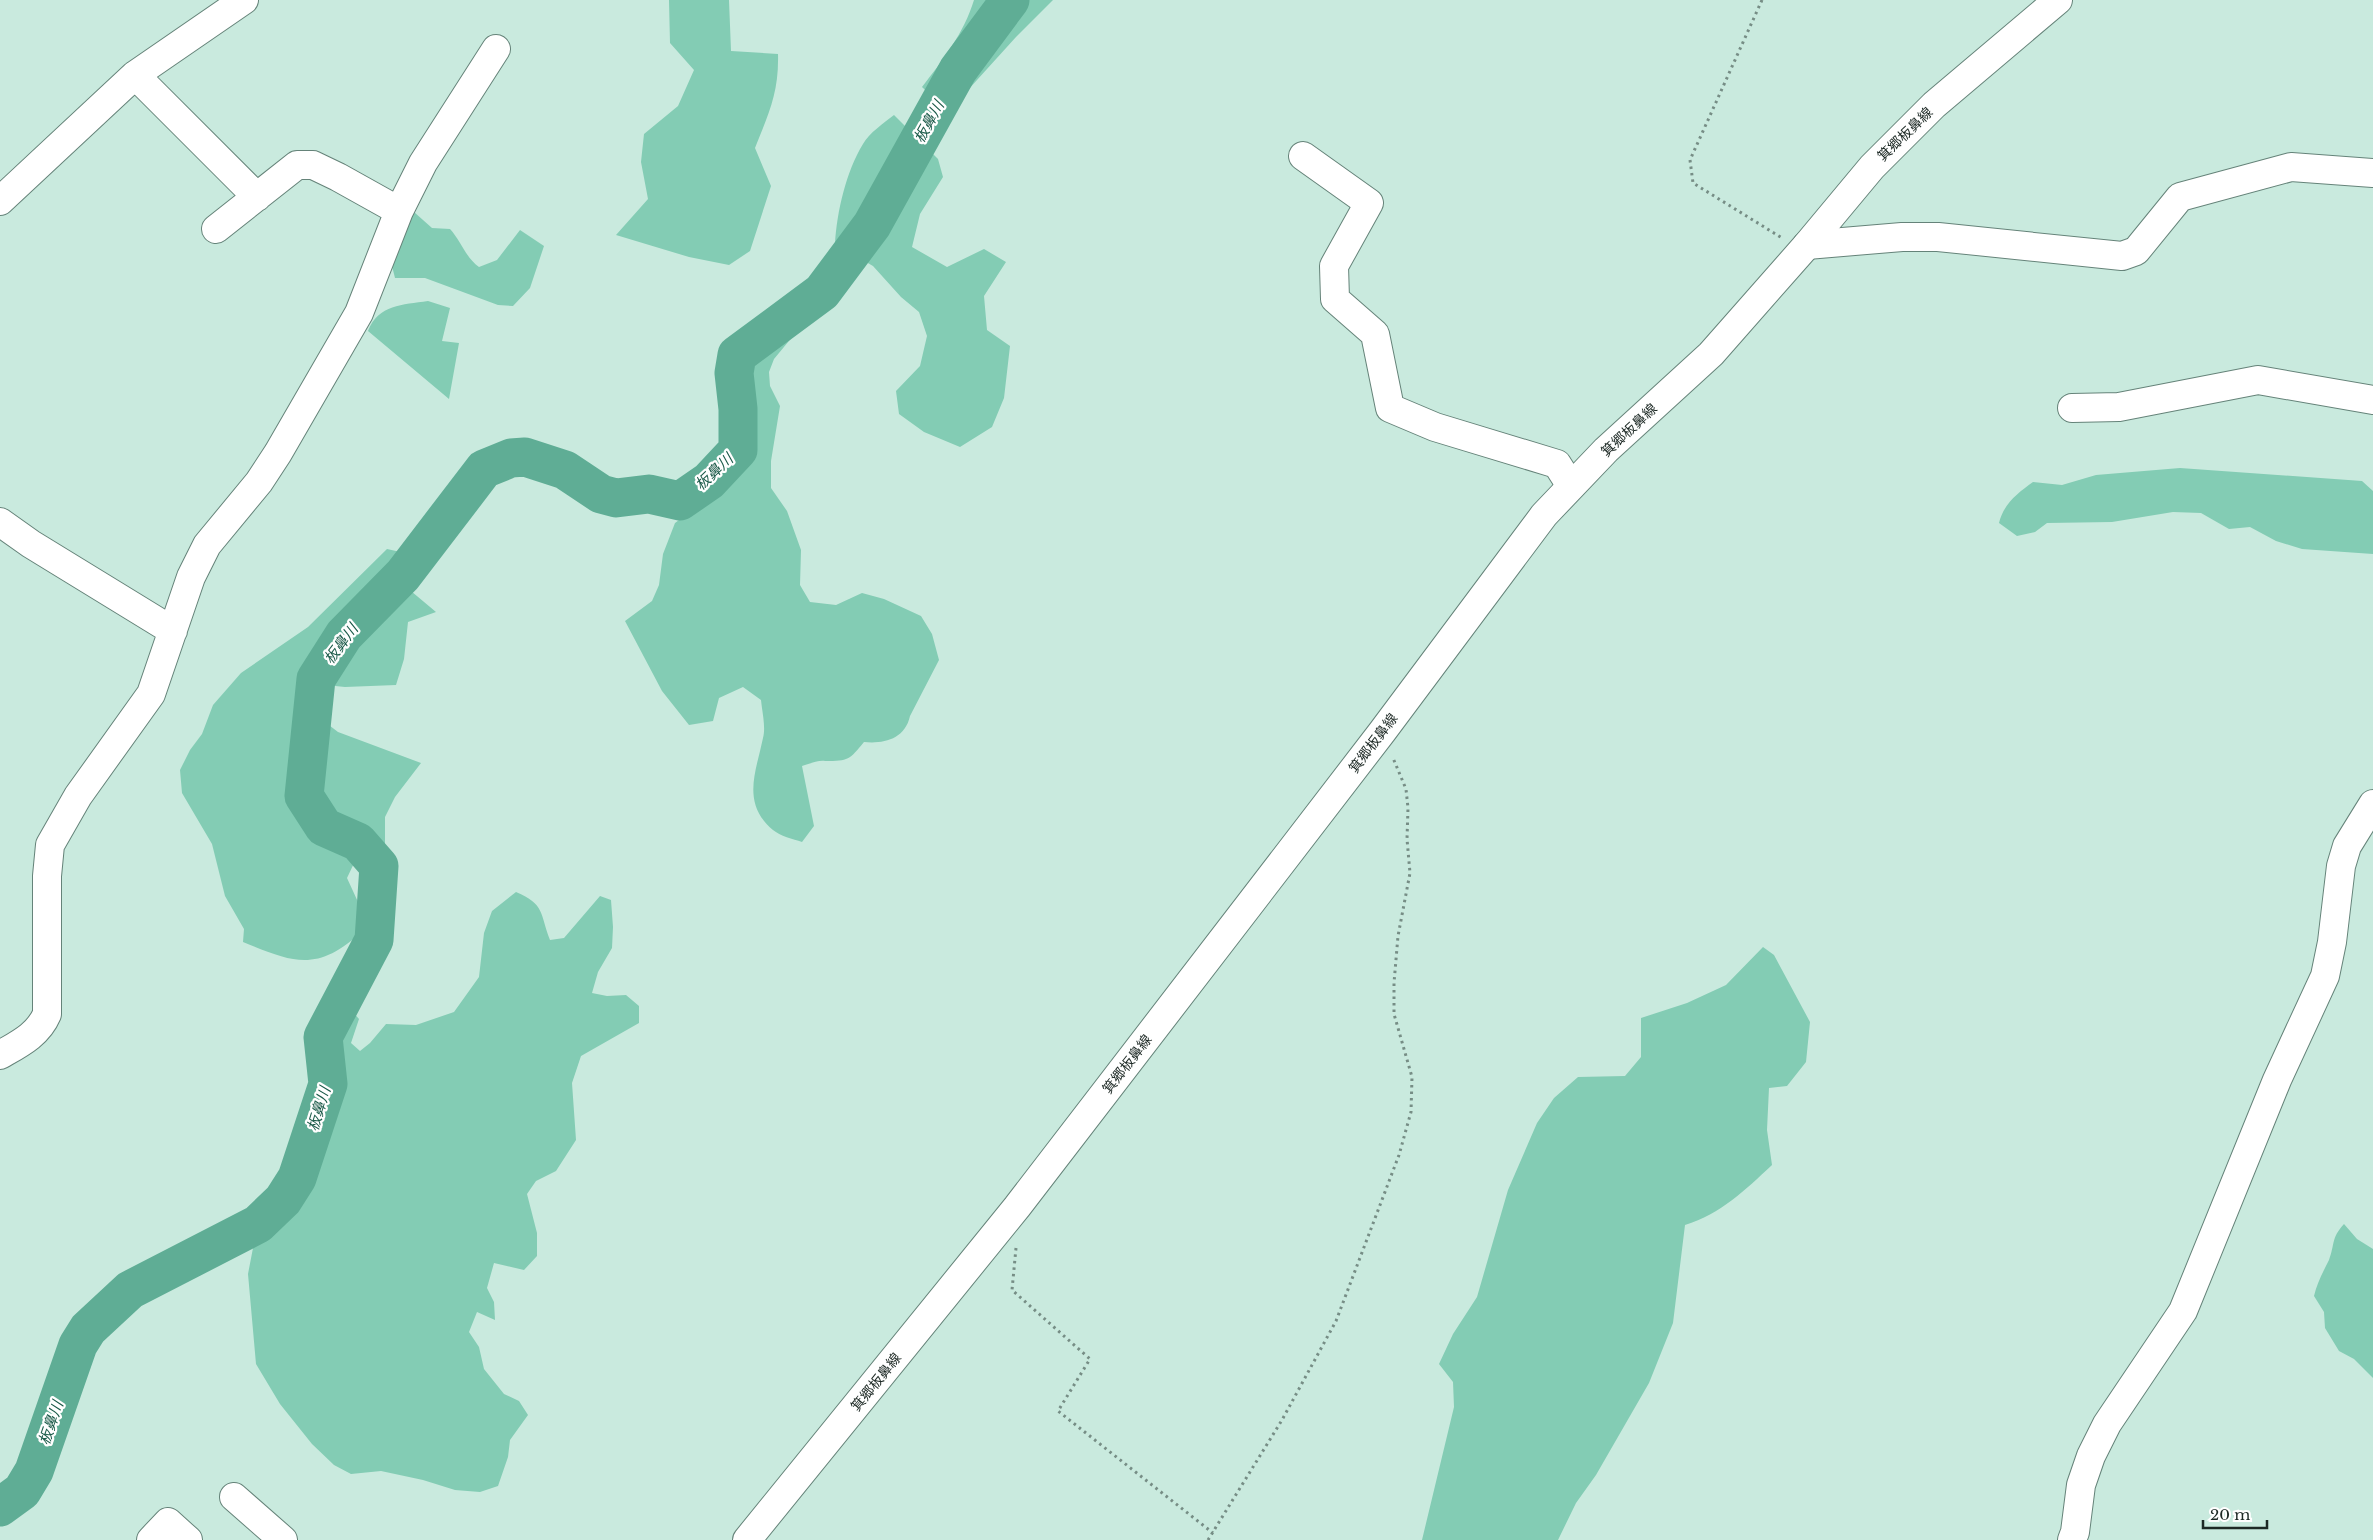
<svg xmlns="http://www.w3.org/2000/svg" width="2373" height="1540" font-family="'Libre Baskerville','Noto Sans JP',serif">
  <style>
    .green { fill: #83ccb4 }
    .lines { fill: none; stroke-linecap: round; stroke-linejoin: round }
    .river { stroke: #5fad95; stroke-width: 39 }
    .minor-casing { stroke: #658379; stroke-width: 30 }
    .major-casing { stroke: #658379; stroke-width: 30 }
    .path { stroke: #768d85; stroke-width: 3; stroke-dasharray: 2.5 4; stroke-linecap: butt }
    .minor { stroke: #fff; stroke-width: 28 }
    .major { stroke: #fff; stroke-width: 28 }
    .labels { text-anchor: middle; stroke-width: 4.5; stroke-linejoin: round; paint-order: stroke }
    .street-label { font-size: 14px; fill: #1d2925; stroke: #fff }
    .water-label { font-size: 15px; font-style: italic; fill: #1b5a49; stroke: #fff }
  </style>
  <rect width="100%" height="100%" fill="#c9eade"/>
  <path class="green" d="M669,0H729L731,51L778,54C779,92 769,113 755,148L771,186L750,251L729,265L689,257L616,235L648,199L641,162L644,134L678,106L694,70L670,43Z
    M974,0H1053L1016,37L948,112L922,87C943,60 964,33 974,0Z
    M894,115L938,159L943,177L920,214L912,247L947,267L984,249L1006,262L984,296L987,330L1010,346L1004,398L992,427L960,447L924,432L899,414L896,391L920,366L927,336L919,312L901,297L873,266L835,244C837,211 846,172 863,144C869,133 884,123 894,115Z
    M414,212L432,228L450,229C461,241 466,258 479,267L497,260L520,230L544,246L530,288L513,306L498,305L425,278H395L391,262L397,242Z
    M829,274L840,286L831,299L803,324L774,359L769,372L770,386L780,406L771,461V488L787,511L801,550L800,585L810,602L836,605L862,593L884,599L921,616L932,634L939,660L910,716C905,739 884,744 864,742C849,760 849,761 825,761C818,760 809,764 802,766L814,826L802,842C793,839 780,836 773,830C741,803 756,772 763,738C766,727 762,711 761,700L743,687L719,698L713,721L689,725L662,691L625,621L652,601L659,585L663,554L675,523L731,482L748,463L750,405L748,367L761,340L800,297Z
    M428,301L450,308L442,341L459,343L449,399L368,331C379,304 402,305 428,301Z
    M2180,468L2362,481L2373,491V554L2302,549L2276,541L2250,527L2229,529L2201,513L2173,512L2112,522L2047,523L2035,532L2017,536L1999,523C2004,503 2018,493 2033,482L2062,485L2096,475Z
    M387,549L405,553L393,576L436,612L408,622L404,659L396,685L345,687L306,683L304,706L338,732L421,763L395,797L385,817V846L356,859L347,878L358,902L364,930C318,972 296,964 243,942L244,929L225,896L212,844L182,793L180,770L190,750L202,734L213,705L241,673L308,627Z
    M516,892C545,904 540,914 550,940L564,938L600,896L611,900L613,927L612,948L598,972L592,993L607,996L626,995L639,1006V1023L581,1056L572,1083L576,1140L556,1171L536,1181L527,1194L537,1233V1256L524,1270L494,1263L487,1288L494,1302L495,1320L477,1312L469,1332L479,1347L484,1369L504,1394L519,1401L528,1415L510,1440L508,1457L498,1486L480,1492L455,1490L423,1480L381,1471L351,1474L334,1465L312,1444L280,1404L256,1364L248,1274L253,1248L283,1220L305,1185L342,1083L337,1035L346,1014L352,1011L359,1019L351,1043L360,1051L370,1043L386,1024L416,1025L454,1012L479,977L484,933L492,911Z
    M1763,947L1774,955L1810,1022L1806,1062L1787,1086L1769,1088L1767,1130L1772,1165C1745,1190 1721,1214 1685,1225L1673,1323L1649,1383L1596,1475L1576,1503L1558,1540H1422L1454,1407L1453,1382L1439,1364L1453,1334L1477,1297L1508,1190L1537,1123L1554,1098L1578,1077L1625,1076L1641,1057V1018L1687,1003L1726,985Z
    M2344,1224L2357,1239L2373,1249V1378L2354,1359L2339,1351L2325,1328L2324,1312L2314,1296C2317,1283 2323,1272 2329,1260C2335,1244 2331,1238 2344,1224Z"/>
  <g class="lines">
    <path class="river" d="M0,1507L22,1491L34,1471L78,1345L88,1329L130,1290L258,1224L283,1200L297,1178L328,1084L323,1037L374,940L379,866L358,842L324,827L304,796L316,679L344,635L403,575L484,469L511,458L525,457L565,470L601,494L616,498L649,494L680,501L709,481L738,450V409L734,373L737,355L822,292L872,225L958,70L1010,0"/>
    <defs>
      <path id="minor" d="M135,75L257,197
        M1303,156L1369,203L1334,266L1335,299L1375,334L1390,408L1435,427L1557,464L1571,486
        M0,201L135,75L244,0
        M216,229L297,165H313L338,177L399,211
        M1807,245L1902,237H1938L2122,256L2136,251L2180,197L2291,167L2373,173
        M2072,408L2119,407L2258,380L2373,400
        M0,522L31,544L173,631
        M0,1055C19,1044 38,1035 47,1014V876L50,845L78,796L151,694L191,577L207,545L259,482L278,453L359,313L399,211L423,163L496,49
        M234,1497L283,1540
        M151,1540L168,1522L188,1540
        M2072,1540L2075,1532L2081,1485L2091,1456L2107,1424L2183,1311L2277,1080L2325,976L2332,942L2341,866L2347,846L2373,804"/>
      <path id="major" d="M747,1540L1017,1207L1382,732L1544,515L1606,450L1711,354L1807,245L1872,167L1934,105L2058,0"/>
    </defs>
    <use href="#minor" class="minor-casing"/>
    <use href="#major" class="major-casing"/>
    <path class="path" d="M1762,0L1690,160L1693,183L1782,238
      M1016,1248L1012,1290L1090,1359L1058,1411L1213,1533
      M1208,1540L1282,1420L1336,1321L1399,1155L1411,1112L1412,1077L1394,1014V983L1398,936L1410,873L1407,839L1408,808L1406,789L1393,758"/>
    <use href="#minor" class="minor"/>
    <use href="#major" class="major"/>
  </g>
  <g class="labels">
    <g class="street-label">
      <text transform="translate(1905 134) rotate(-44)" y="5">箕郷板鼻線</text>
      <text transform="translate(1629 430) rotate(-43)" y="5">箕郷板鼻線</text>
      <text transform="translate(1373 743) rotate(-53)" y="5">箕郷板鼻線</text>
      <text transform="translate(1127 1064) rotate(-52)" y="5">箕郷板鼻線</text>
      <text transform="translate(876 1382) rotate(-51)" y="5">箕郷板鼻線</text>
    </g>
    <g class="water-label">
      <text transform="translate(929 122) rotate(-61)" y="5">板鼻川</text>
      <text transform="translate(714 472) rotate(-43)" y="5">板鼻川</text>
      <text transform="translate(341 644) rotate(-53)" y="5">板鼻川</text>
      <text transform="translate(319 1109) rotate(-73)" y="5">板鼻川</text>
      <text transform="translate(51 1423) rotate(-71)" y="5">板鼻川</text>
    </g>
  </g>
  <path d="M2203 1520v8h64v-8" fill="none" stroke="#1d2925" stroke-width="2.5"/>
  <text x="2210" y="1520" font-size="15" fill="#1d2925" stroke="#ffffff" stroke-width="4" paint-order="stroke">20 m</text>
</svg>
